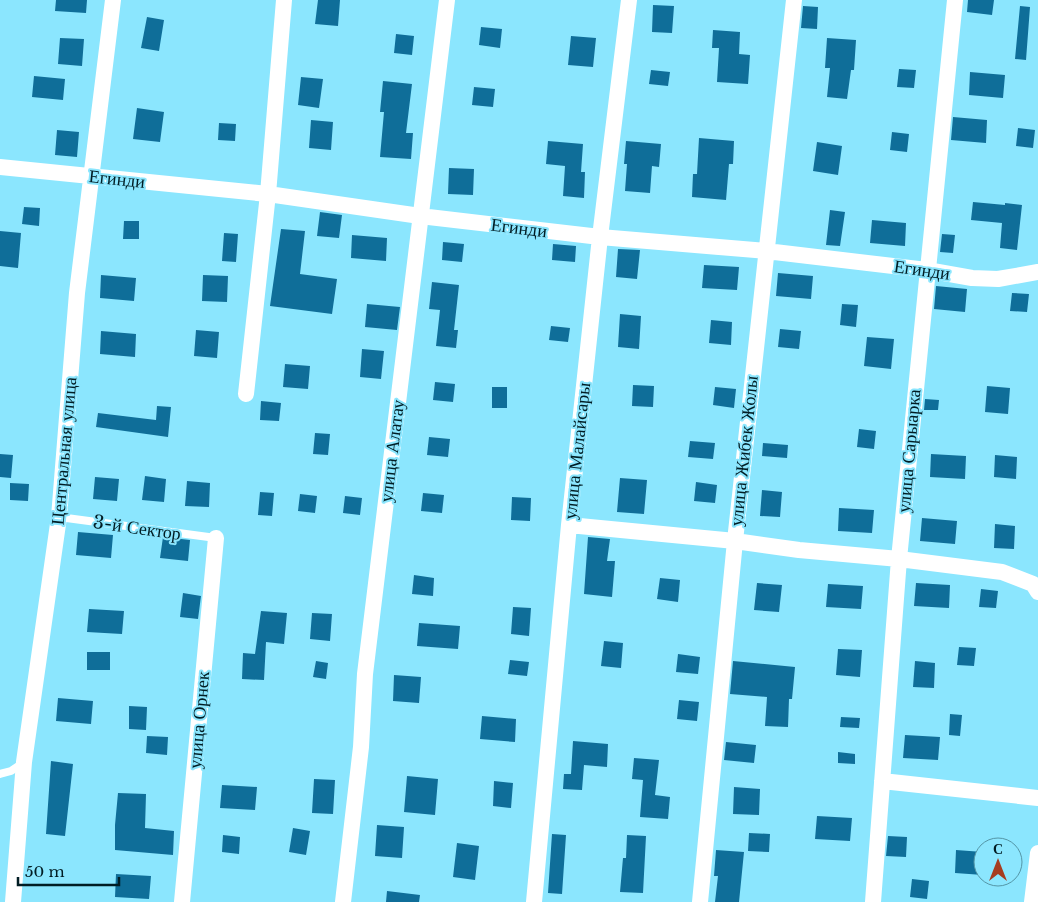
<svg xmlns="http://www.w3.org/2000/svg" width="1038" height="902" font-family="'Libre Baskerville',serif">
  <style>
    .building { fill: #0f6e99 }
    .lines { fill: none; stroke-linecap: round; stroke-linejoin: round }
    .lane { stroke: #fff; stroke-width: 8 }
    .street { stroke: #fff; stroke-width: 16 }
    .labels { text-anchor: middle; stroke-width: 4; stroke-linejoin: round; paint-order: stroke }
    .street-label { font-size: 18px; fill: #011d24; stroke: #8be6fe }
  </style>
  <rect width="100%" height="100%" fill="#8be6fe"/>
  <path class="building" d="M56,0H87L86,13L55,11Z
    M318,0H340L338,26L315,24Z
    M968,0H994L992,15L967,12Z
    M653,5L674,6L672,33L652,32Z
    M803,6L818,7L817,29L801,28Z
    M1020,6L1030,7L1026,60L1015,59Z
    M147,17L164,20L159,51L141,48Z
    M481,27L502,29L500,48L479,45Z
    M713,30L740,32L739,54L750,55L748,84L717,82L719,48H712Z
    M396,34L414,36L412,55L394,53Z
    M571,36L596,38L593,67L568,65Z
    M60,38L84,39L82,66L58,64Z
    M827,38L856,40L854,70H851L847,99L827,97L830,68H825Z
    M899,69L916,70L914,88L897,87Z
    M651,70L670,72L668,86L649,84Z
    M970,72L1005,75L1003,98L969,95Z
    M34,76L65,79L63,100L32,97Z
    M301,77L323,79L319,108L298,105Z
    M383,81L412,84L406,133H413L411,159L380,157L384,112H380Z
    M474,87L495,89L493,107L472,105Z
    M137,108L164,112L160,142L133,139Z
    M953,117L987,120L986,143L951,140Z
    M311,120L333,122L331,150L309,148Z
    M219,123L236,124L235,141L218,140Z
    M1018,128L1035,130L1033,148L1016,146Z
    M57,130L79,132L77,157L55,155Z
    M892,132L909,134L907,152L890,150Z
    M699,138L734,141L733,164H729L726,200L692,197L693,174H697Z
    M548,141L583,144L581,172H585L584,198L563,196L565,166L546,164Z
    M626,141L661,144L659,167L652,166L650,193L625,191L627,164H624Z
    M817,142L842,146L838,175L813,171Z
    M449,168L474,169L473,195L448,194Z
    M973,202L1005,205V203L1022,205L1017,250L1000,248L1002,223L971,220Z
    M24,207L40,208L39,226L22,224Z
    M830,210L845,212L840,246L826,245Z
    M320,212L342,215L339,238L317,236Z
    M872,220L906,223L905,246L870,243Z
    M124,221H139V239H123Z
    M281,229L305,231L300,274L337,279L332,314L270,306Z
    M0,231L21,233L18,268L0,266Z
    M224,233L238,234L236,262L222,261Z
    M942,234L955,235L953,253L940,252Z
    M352,235L387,238L386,261L351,258Z
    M443,242L464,244L462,262L442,260Z
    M553,244L576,246L575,262L552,260Z
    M618,249L640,250L637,279L616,277Z
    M704,265L739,267L737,290L702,288Z
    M778,273L813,276L811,299L776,296Z
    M101,275L136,278L134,301L100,298Z
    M203,275L228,276L227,302L202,301Z
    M432,282L459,285L454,330H458L456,348L436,346L440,310L429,309Z
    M936,286L967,289L965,312L934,309Z
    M1012,293L1029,294L1027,312L1010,311Z
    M367,304L400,307L397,330L365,327Z
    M842,304L858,305L856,327L840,325Z
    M620,314L641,316L639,349L618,347Z
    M711,320L732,322L731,345L709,343Z
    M551,326L570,328L568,342L549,340Z
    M780,329L801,331L799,349L778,347Z
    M196,330L219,332L217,358L194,356Z
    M101,331L136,334L135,357L100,354Z
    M867,337L894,339L891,369L864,366Z
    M362,349L384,351L381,379L360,377Z
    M285,364L310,366L308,389L283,387Z
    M435,382L455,384L453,402L433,400Z
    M633,385L654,386L653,407L632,406Z
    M987,386L1010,388L1008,414L985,412Z
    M492,387H507V408H492Z
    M715,387L736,389L734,408L713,405Z
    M925,399L939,400L938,410H924Z
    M261,401L281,403L279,421L260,420Z
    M157,406L171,407L168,437L96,427L98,413L156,420Z
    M859,429L876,431L874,449L857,447Z
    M315,433L330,434L328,455L313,454Z
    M429,437L450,439L448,457L427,455Z
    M690,441L715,443L713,459L688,457Z
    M763,443L788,445L787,458L762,456Z
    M0,454L13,455L11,478L0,477Z
    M931,454L966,456L965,479L930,477Z
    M995,455L1017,457L1016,479L994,477Z
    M145,476L166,479L164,502L142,500Z
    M95,477L119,479L117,501L93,499Z
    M620,478L647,480L644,514L617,512Z
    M187,481L210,483L209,507L185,506Z
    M696,482L717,485L715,503L694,501Z
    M10,483L29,484L28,501L10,500Z
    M762,490L782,492L780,517L760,516Z
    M260,492L274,493L272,516L258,515Z
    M423,493L444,495L442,513L421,511Z
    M300,494L317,496L315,513L298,511Z
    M345,496L362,498L360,515L343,513Z
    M512,497L531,498L530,521L511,520Z
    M839,508L874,510L872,533L838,531Z
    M922,518L957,521L955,544L920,541Z
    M995,524L1015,526L1014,549L994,548Z
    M78,532L113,535L111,558L76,555Z
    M163,537L190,540L188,561L160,558Z
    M588,537L610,539L607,561H615L612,597L584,594Z
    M414,575L434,578L433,596L412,594Z
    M660,578L680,580L678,602L657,599Z
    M757,583L782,585L779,612L754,610Z
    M916,583L950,585L949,608L914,606Z
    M828,584L863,586L861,609L826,607Z
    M981,589L998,591L996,608L979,607Z
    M183,593L201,596L198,619L180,617Z
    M513,607L531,608L529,636L511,634Z
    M89,609L124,611L122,634L87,632Z
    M261,611L287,613L284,644L266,642L264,680L242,679L243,653L255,654Z
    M312,613L332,614L330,641L310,639Z
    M419,623L460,626L458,649L417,646Z
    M604,641L623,643L621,668L601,666Z
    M959,647L976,648L974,666L957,665Z
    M838,649L862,650L860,677L836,675Z
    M87,652H110V670H87Z
    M678,654L700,657L698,674L676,672Z
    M510,660L529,662L527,676L508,674Z
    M316,661L328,663L326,679L313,677Z
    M733,661L795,667L792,699H789L788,727L765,726L767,697L730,694Z
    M915,661L935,663L934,688L913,687Z
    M394,675L421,677L419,703L393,701Z
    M58,698L93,701L91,724L56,721Z
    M679,700L699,702L697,721L677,719Z
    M129,706L147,707L146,730L129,729Z
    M950,714L962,715L960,736L949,735Z
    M482,716L516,719L515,742L480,739Z
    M841,717L860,718L859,728L840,727Z
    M905,735L940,737L938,760L903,758Z
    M147,736L168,737L167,755L146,753Z
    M573,741L608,744L607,767L584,765L582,790L563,789L564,774H571Z
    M726,742L756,745L754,763L724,760Z
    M838,752L855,754V764L838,763Z
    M634,758L659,760L655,795L670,797L668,819L640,817L643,780L632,779Z
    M51,761L73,764L65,836L46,834Z
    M407,776L438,779L435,815L404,812Z
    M314,779L335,780L333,814L312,813Z
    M494,781L513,783L511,808L493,806Z
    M222,785L257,787L255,810L220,808Z
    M734,787L760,789L759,815L733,814Z
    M118,793L146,794L145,828L174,831L173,855L115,850V825Z
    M817,816L852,818L850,841L815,839Z
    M377,825L404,827L402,858L375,856Z
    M293,828L310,831L306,855L289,852Z
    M749,833L770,834L769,852L748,851Z
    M552,834L566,835L562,894L548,893Z
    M223,835L240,837L239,854L222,852Z
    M627,835L646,836L643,893L620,892L623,858H626Z
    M888,836L907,837L906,857L886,856Z
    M457,843L479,846L475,880L453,877Z
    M716,850L744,852L739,902H715L718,876H714Z
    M956,850L983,852V875L955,873Z
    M116,874L151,876L149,899L115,897Z
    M912,879L929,881L927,899L910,897Z
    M387,891L420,895L419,902H386Z"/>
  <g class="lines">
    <path class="lane" d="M59,517L216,538
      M0,774L11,771L23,763"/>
    <path class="street" d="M0,167L268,194L420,216L600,237L766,251L927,270L972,278L998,279L1038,272
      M246,394L268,194L284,0
      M569,525L735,541L799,550L899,559L1002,572L1033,584L1038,592
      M882,781L1038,798
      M13,902L24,762L59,517L77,293L113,0
      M182,902L216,538
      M343,902L361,747L365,674L447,0
      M534,902L569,525L600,237L629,0
      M700,902L735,541L794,0
      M873,902L899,559L955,0
      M1032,902L1038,853"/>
  </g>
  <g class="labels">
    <g class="street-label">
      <text transform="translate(117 179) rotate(6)" y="6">Егинди</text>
      <text transform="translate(519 228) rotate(7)" y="6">Егинди</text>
      <text transform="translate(922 270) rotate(8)" y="6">Егинди</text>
      <text transform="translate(64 451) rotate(-85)" y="6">Центральная улица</text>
      <text transform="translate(392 451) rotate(-83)" y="6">улица Алатау</text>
      <text transform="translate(577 451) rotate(-84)" y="6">улица Малайсары</text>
      <text transform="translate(744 451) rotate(-84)" y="6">улица Жибек Жолы</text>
      <text transform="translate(909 451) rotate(-85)" y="6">улица Сарыарка</text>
      <text transform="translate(137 528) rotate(8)" y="6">3-й Сектор</text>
      <text transform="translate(199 720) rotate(-85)" y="6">улица Орнек</text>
    </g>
  </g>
  <g transform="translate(998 862)"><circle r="24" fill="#8be6fe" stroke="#5496a7"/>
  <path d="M0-4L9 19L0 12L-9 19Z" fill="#a63d20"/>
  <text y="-8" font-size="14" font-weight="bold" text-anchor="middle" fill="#011d24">С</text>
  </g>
  <path d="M18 877v8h101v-8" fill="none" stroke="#011d24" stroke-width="2.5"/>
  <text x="25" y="877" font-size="15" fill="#011d24" stroke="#8be6fe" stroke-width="4" paint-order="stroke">50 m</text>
</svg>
